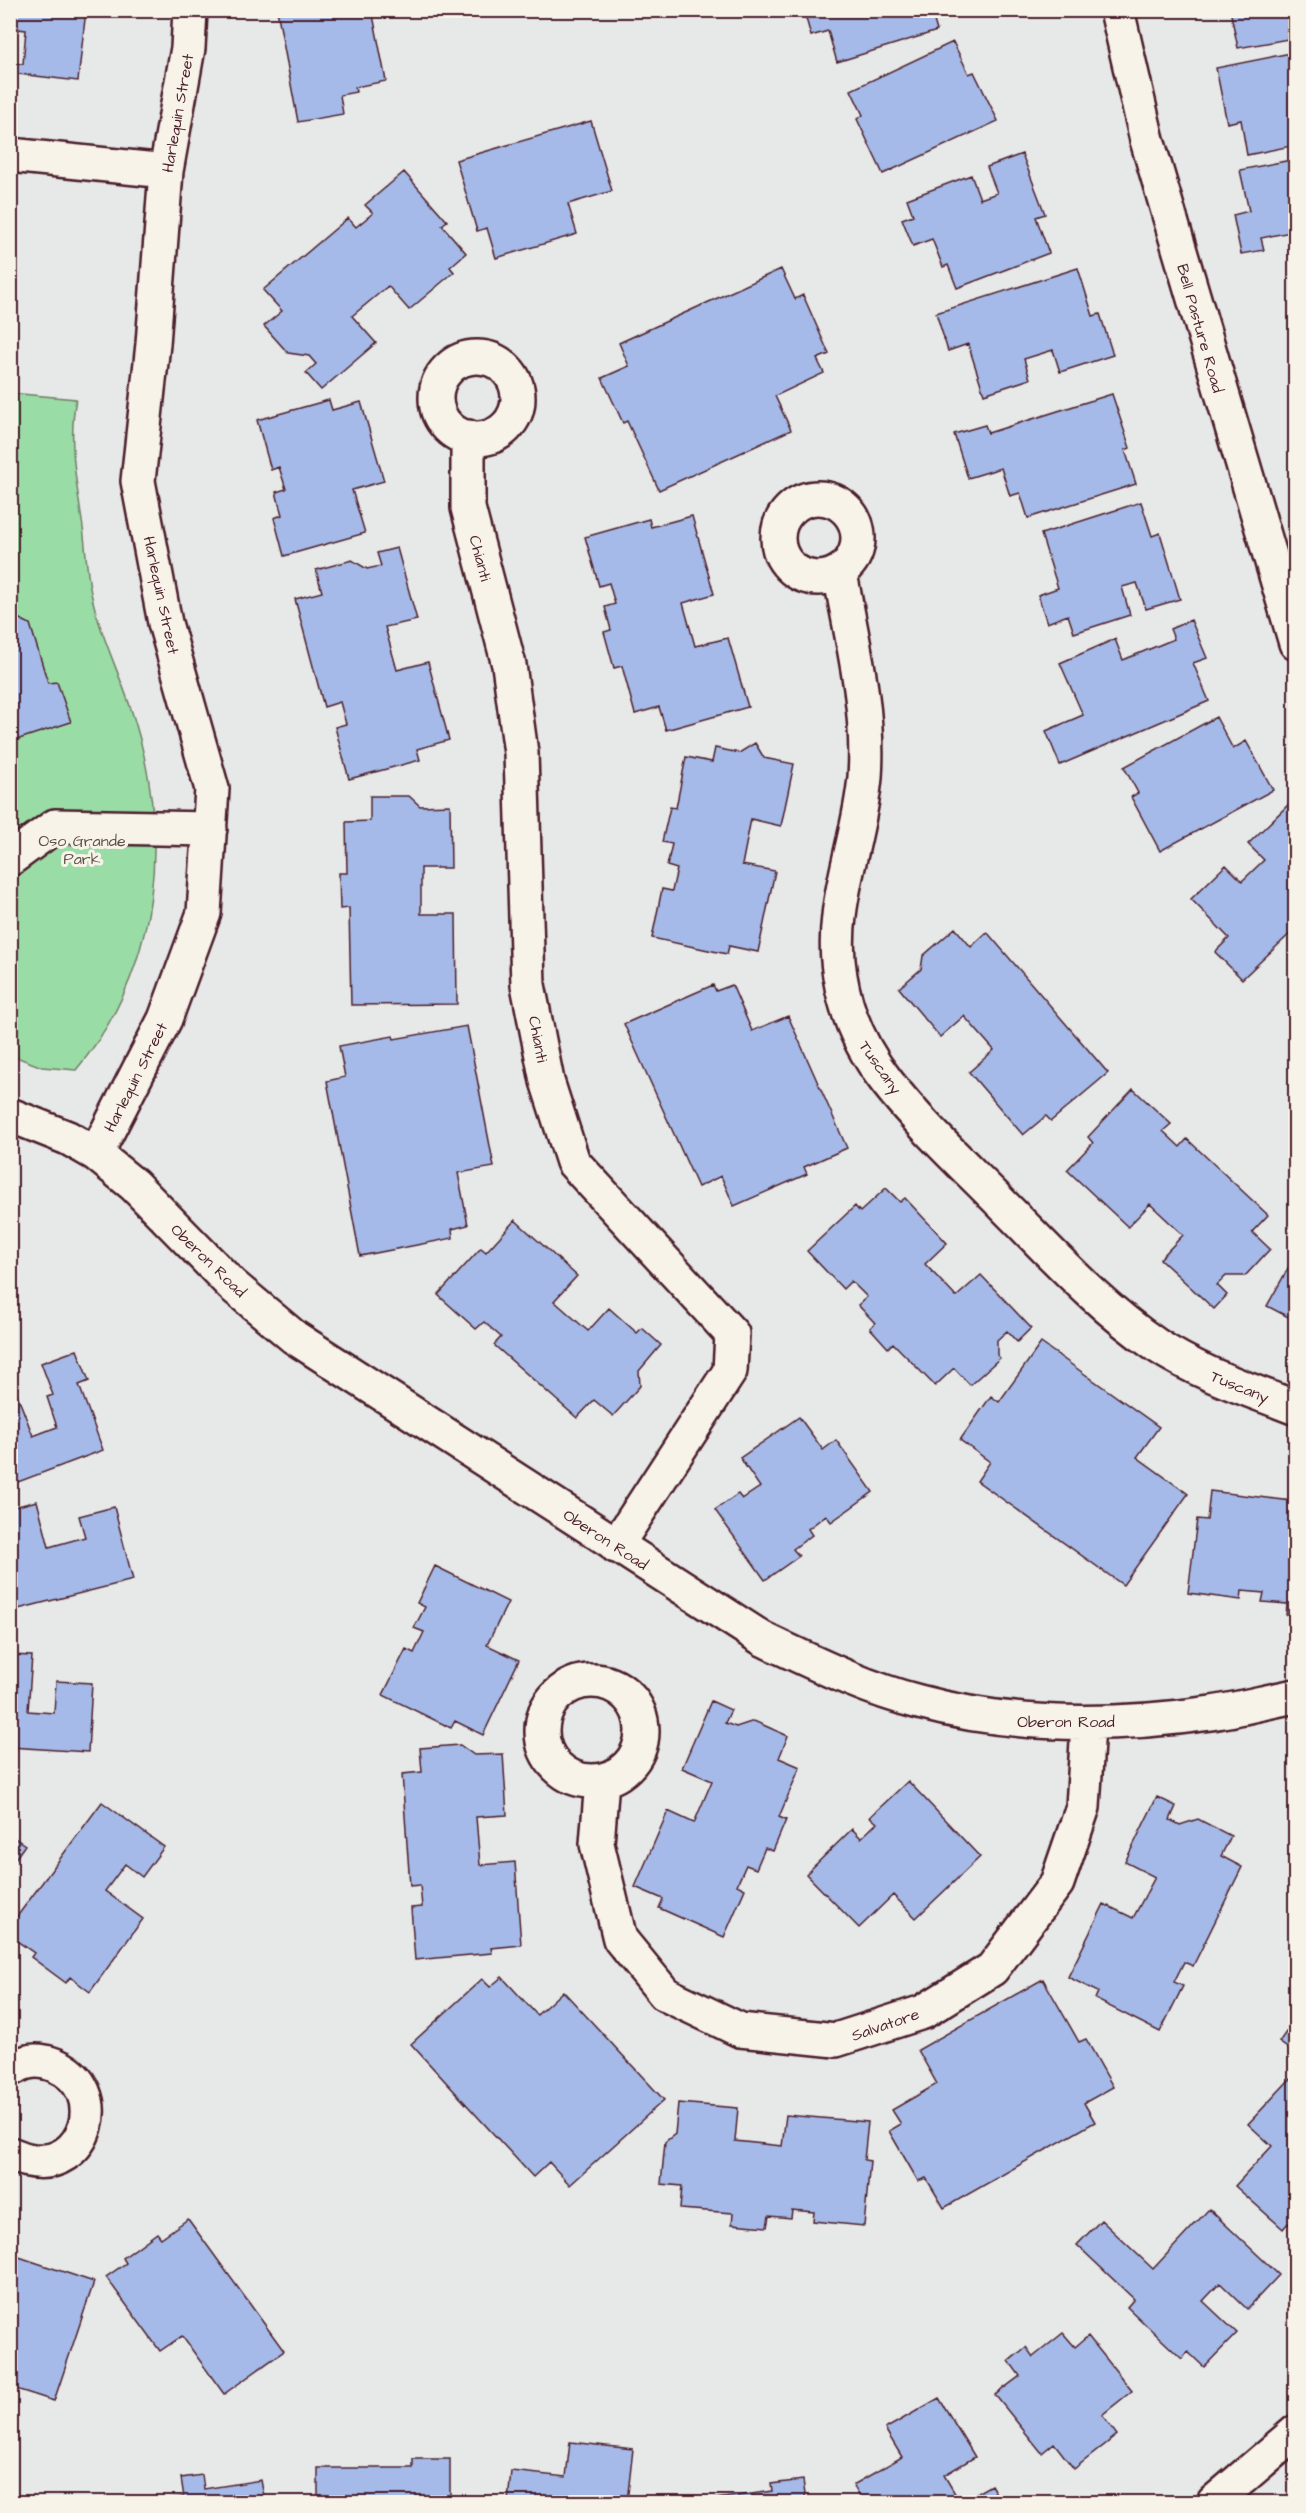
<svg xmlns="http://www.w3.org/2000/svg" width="1306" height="2513" font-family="'Architects Daughter',sans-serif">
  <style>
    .green { fill: #9adca6; stroke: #727e68; stroke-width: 1.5 }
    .building { fill: #a5bae8; stroke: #4a1f2b; stroke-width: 1.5 }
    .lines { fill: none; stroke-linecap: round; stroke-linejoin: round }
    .minor-casing { stroke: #4a1f2b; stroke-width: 38 }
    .minor { stroke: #f7f3e8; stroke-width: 33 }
    .labels { text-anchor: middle; stroke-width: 6; stroke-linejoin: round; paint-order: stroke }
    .street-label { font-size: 16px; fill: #4a1f2b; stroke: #f7f3e8 }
    .park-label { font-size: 16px; fill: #5e4e4a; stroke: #f7f3e8 }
  </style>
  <rect width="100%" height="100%" fill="#e7e8e8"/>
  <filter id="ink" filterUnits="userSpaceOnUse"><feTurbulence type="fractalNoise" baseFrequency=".0167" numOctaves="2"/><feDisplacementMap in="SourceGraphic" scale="12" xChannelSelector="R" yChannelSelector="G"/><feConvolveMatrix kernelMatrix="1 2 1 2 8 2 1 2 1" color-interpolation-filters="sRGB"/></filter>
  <g filter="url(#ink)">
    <path class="green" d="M10,393L76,399C68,440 76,480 82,521C86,545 86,570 91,593C100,634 118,670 131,709C172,832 161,968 76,1070L42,1067L11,1055Z"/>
    <path class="building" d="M10,10H86L78,81L10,73V63L23,64L26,30L10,28Z
      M277,10H334L335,16L372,10L386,81L355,87L356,92L340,95L343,114L298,122Z
      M795,10H931L937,31L837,62L828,31L811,36L804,11L795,14Z
      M1230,10H1296V15L1290,17L1294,38L1238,48Z
      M953,42L969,74L974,72L998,121L883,174L857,119L863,115L851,90Z
      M1296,52V145L1247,155L1241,120L1227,123L1216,68Z
      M591,121L612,191L568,204L577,234L496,258L487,228L477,231L456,160Z
      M1022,154L1045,214L1036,217L1049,253L957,288L948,265L943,267L932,239L913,246L902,219L913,215L907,199L971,175L980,199L997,193L987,167Z
      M1296,159V231L1261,238L1264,250L1241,254L1233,215L1249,211L1240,170Z
      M404,172L447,221L442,225L466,253L450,267L454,272L409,310L388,286L352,316L376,343L321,390L306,373L316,364L309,356L288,353L264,326L282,311L263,290L348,218L356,227L373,213L365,205Z
      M1078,268L1093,316L1100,314L1113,355L1060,372L1053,350L1024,359L1030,379L984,394L968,344L948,351L936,313Z
      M781,269L795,299L803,295L829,354L817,359L824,373L775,396L791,430L659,490L627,421L623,423L602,378L629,366L619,343Z
      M1112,394L1130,448L1125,450L1136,484L1028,518L1020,493L1010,496L1001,468L968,478L954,434L985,425L988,433Z
      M329,400L332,410L361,402L384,481L352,490L365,533L284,556L274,518L282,515L276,492L286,489L279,467L271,470L257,420Z
      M1141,502L1152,536L1160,533L1180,599L1146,609L1137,583L1122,587L1130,615L1074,633L1068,615L1047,623L1038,595L1058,588L1041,534Z
      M692,516L714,594L683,603L695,646L728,638L748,707L666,730L659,707L635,714L622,666L614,668L604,632L611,630L605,607L615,604L609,583L599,586L585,537L649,519L651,527Z
      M397,548L417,620L385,627L397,670L428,662L449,740L417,749L420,760L349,779L335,727L346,724L340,702L324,707L295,599L322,592L316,570L352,560L367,569L381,566L377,553Z
      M10,614L30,624L48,683L57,682L71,722L10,742Z
      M1191,620L1207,658L1193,663L1209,701L1060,765L1046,731L1083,715L1060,663L1115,639L1123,660L1174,639L1170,629Z
      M1216,717L1233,749L1246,741L1273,790L1160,851L1131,797L1138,793L1124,767Z
      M755,743L764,758L794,764L781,826L751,819L742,865L775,871L758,952L729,946L727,954L652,938L662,889L672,891L677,869L667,866L672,844L662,842L670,807L676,808L686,757L712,762L715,748L739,753Z
      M370,796H409L420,806L450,805L451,868H421V914H456L457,1004L351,1005L349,908L340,909L339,873H347L346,822L370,821Z
      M1289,804L1296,810V928L1242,979L1215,952L1229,938L1191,899L1226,865L1242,881L1264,860L1248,844Z
      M955,928L971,947L987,932L1108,1073L1051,1121L1046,1116L1023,1135L969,1072L994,1050L964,1016L940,1037L899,988L921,969L923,956Z
      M713,985L716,991L732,985L752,1031L788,1016L847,1148L804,1167L807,1174L734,1206L721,1176L698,1187L624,1024Z
      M467,1026L494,1167L458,1173L468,1225L452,1229L453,1238L360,1256L327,1081L345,1077L339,1046L393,1036L394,1039Z
      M1133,1089L1171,1124L1163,1131L1180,1147L1187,1139L1268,1215L1252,1232L1270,1249L1245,1276H1226L1217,1285L1227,1295L1214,1309L1160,1259L1183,1235L1150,1204L1128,1227L1067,1170L1093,1143L1088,1137Z
      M886,1188L900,1202L905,1198L947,1243L925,1264L956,1297L981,1275L1031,1328L1017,1342L1007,1331L997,1340V1355L1000,1358L970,1385L954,1368L935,1386L893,1343L888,1348L870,1328L875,1323L858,1305L867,1297L851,1281L843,1289L807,1251L855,1206L860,1212Z
      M515,1220L577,1276L554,1301L588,1331L609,1308L637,1333L642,1328L661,1345L639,1371L640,1386L613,1416L594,1400L577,1418L494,1345L501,1337L484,1322L476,1329L438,1295L481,1248L486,1252Z
      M1296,1254V1321L1267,1306Z
      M1041,1343L1159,1427L1137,1457L1188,1494L1123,1585L977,1481L990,1462L960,1440L991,1396L999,1402Z
      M77,1350L89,1381L79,1385L103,1450L10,1485V1385L13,1384L33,1436L57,1427L47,1397L53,1395L41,1363Z
      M799,1417L823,1450L836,1440L873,1492L831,1522L826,1515L808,1529L812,1535L793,1549L799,1556L765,1580L715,1510L738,1494L742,1499L760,1487L740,1458Z
      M1210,1491L1292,1501L1288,1532L1296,1533V1617L1286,1615L1287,1604L1262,1602L1264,1593L1242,1591L1241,1600L1188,1593L1197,1519L1207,1520Z
      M37,1501L49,1547L85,1537L79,1516L114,1507L133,1580L10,1611V1508Z
      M435,1566L508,1602L487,1645L519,1660L483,1735L455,1721L451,1728L383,1695L406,1649L414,1653L424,1632L414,1628L425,1607L417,1603Z
      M10,1655L32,1656L28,1711L54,1713L56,1681L92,1683L88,1752L10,1747Z
      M711,1701L731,1710L725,1723L736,1727L754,1721L788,1736L779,1758L800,1767L779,1817L786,1820L773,1851L765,1848L756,1869L746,1865L737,1885L745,1889L724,1937L659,1908L663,1899L635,1887L668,1811L694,1823L712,1781L682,1768Z
      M460,1745L474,1755L503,1754L507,1815L476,1817L480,1865L515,1862L521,1945L491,1948L492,1953L415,1960L411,1908L422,1907L420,1885L410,1886L402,1774L422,1772L420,1748Z
      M908,1781L980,1857L916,1918L893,1895L859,1928L806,1874L852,1829L861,1838L877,1823L870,1817Z
      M1157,1797L1176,1806L1170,1820L1180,1825L1198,1819L1231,1836L1221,1856L1242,1867L1193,1966L1184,1962L1174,1982L1183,1986L1160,2032L1095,1999L1098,1992L1068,1977L1104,1904L1133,1918L1155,1877L1125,1862Z
      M102,1802L164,1847L142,1877L125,1864L105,1891L143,1919L90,1992L70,1977L66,1983L31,1957L34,1953L10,1936V1926Z
      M10,1835L25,1845L10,1866Z
      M502,1977L537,2015L563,1991L664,2100L570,2185L549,2162L533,2177L411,2044L482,1979L490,1987Z
      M1043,1979L1079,2042L1086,2039L1113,2087L1084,2103L1095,2122L944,2208L926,2178L918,2181L889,2131L901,2124L892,2110L937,2084L918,2050Z
      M1296,1986V1999L1289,1995Z
      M1296,2018V2054L1279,2042Z
      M1290,2079L1296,2084V2230L1288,2223L1283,2229L1235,2186L1272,2146L1248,2124Z
      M678,2103L738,2108L735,2141L782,2146L786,2115L868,2122L864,2160L870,2161L864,2226L813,2221L814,2212L792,2210L791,2218L769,2216L767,2227L732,2224L733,2213L680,2209L682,2186L661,2184L665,2142L675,2134Z
      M1209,2209L1279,2275L1247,2309L1220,2283L1203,2301L1237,2333L1204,2367L1188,2352L1182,2359L1127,2307L1134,2299L1077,2245L1101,2220L1153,2269Z
      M188,2219L284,2351L224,2394L182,2336L160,2351L106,2277L126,2263L123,2258L157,2233L161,2238Z
      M10,2254L94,2282L54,2401L10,2387Z
      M1063,2333L1075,2347L1088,2336L1132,2391L1102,2415L1117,2435L1074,2469L1054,2443L1042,2453L995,2395L1020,2376L1009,2361L1026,2347L1033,2357Z
      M939,2398L975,2457L944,2475L960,2502H863L853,2485L902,2457L885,2429Z
      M570,2442L633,2449L627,2502H508L511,2471L566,2477Z
      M413,2459H450V2502H318V2468H413Z
      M202,2475L204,2489L261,2480L265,2502H149L184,2497L181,2478Z
      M803,2480L806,2502H694L772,2491L771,2484Z
      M991,2485L1001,2502H961Z"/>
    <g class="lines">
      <defs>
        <path id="minor" d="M1117,10L1147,140L1296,643
          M10,155L166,171
          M436 398a41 41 0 1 1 82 0a41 41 0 1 1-82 0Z
          M468,437V508L509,665L521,753L528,985L547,1081L573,1162L732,1334L730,1371L616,1546
          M778 538a40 40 0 1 1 80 0a40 40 0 1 1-80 0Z
          M840,573C852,640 870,709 865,777C859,845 828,908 840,976C846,1014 863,1051 887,1082C922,1127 967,1168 1007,1209C1054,1256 1100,1307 1156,1345C1198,1373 1248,1389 1296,1408
          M10,859L55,826L210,829
          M10,1115L68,1138L96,1154L134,1185L232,1285L294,1337L763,1639C814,1663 864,1688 919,1702C1015,1728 1113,1727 1211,1713C1239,1709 1268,1701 1296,1696
          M96,1154L165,1019L204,913L212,789L165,623L138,481L153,344L166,171L188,48L190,10
          M542 1731a50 50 0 1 1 100 0a50 50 0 1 1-100 0Z
          M602,1780L597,1844L620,1939L665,1994L740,2030L836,2040L923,2012L992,1969L1057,1883L1083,1807L1088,1725
          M10,2069C16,2067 22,2063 28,2062C36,2060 47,2062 55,2065C112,2089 87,2173 28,2160C22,2159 16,2156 10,2154
          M1214,2502L1296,2432"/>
      </defs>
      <use href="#minor" class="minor-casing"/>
      <use href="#minor" class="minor"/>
    </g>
  </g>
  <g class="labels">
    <g class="street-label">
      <text transform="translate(177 113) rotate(-80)" y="6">Harlequin Street</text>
      <text transform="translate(1201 328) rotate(74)" y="6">Bell Pasture Road</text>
      <text transform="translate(481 558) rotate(75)" y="6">Chianti</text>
      <text transform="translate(162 595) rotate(78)" y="6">Harlequin Street</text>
      <text transform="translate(539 1039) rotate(79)" y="6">Chianti</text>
      <text transform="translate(881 1067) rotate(55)" y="6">Tuscany</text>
      <text transform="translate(135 1077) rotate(-63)" y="6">Harlequin Street</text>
      <text transform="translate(209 1260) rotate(44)" y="6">Oberon Road</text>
      <text transform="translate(1240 1386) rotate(22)" y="6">Tuscany</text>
      <text transform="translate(606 1539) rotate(33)" y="6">Oberon Road</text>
      <text x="1066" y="1727">Oberon Road</text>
      <text transform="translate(885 2024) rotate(-19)" y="6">Salvatore</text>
    </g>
    <g class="park-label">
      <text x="82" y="846">Oso Grande<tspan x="82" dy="18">Park</tspan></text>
    </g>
  </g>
  <rect width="1306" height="2513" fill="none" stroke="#f7f3e8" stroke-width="36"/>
  <rect x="18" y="18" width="1270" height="2477" fill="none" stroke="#4a1f2b" stroke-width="2" filter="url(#ink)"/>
</svg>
